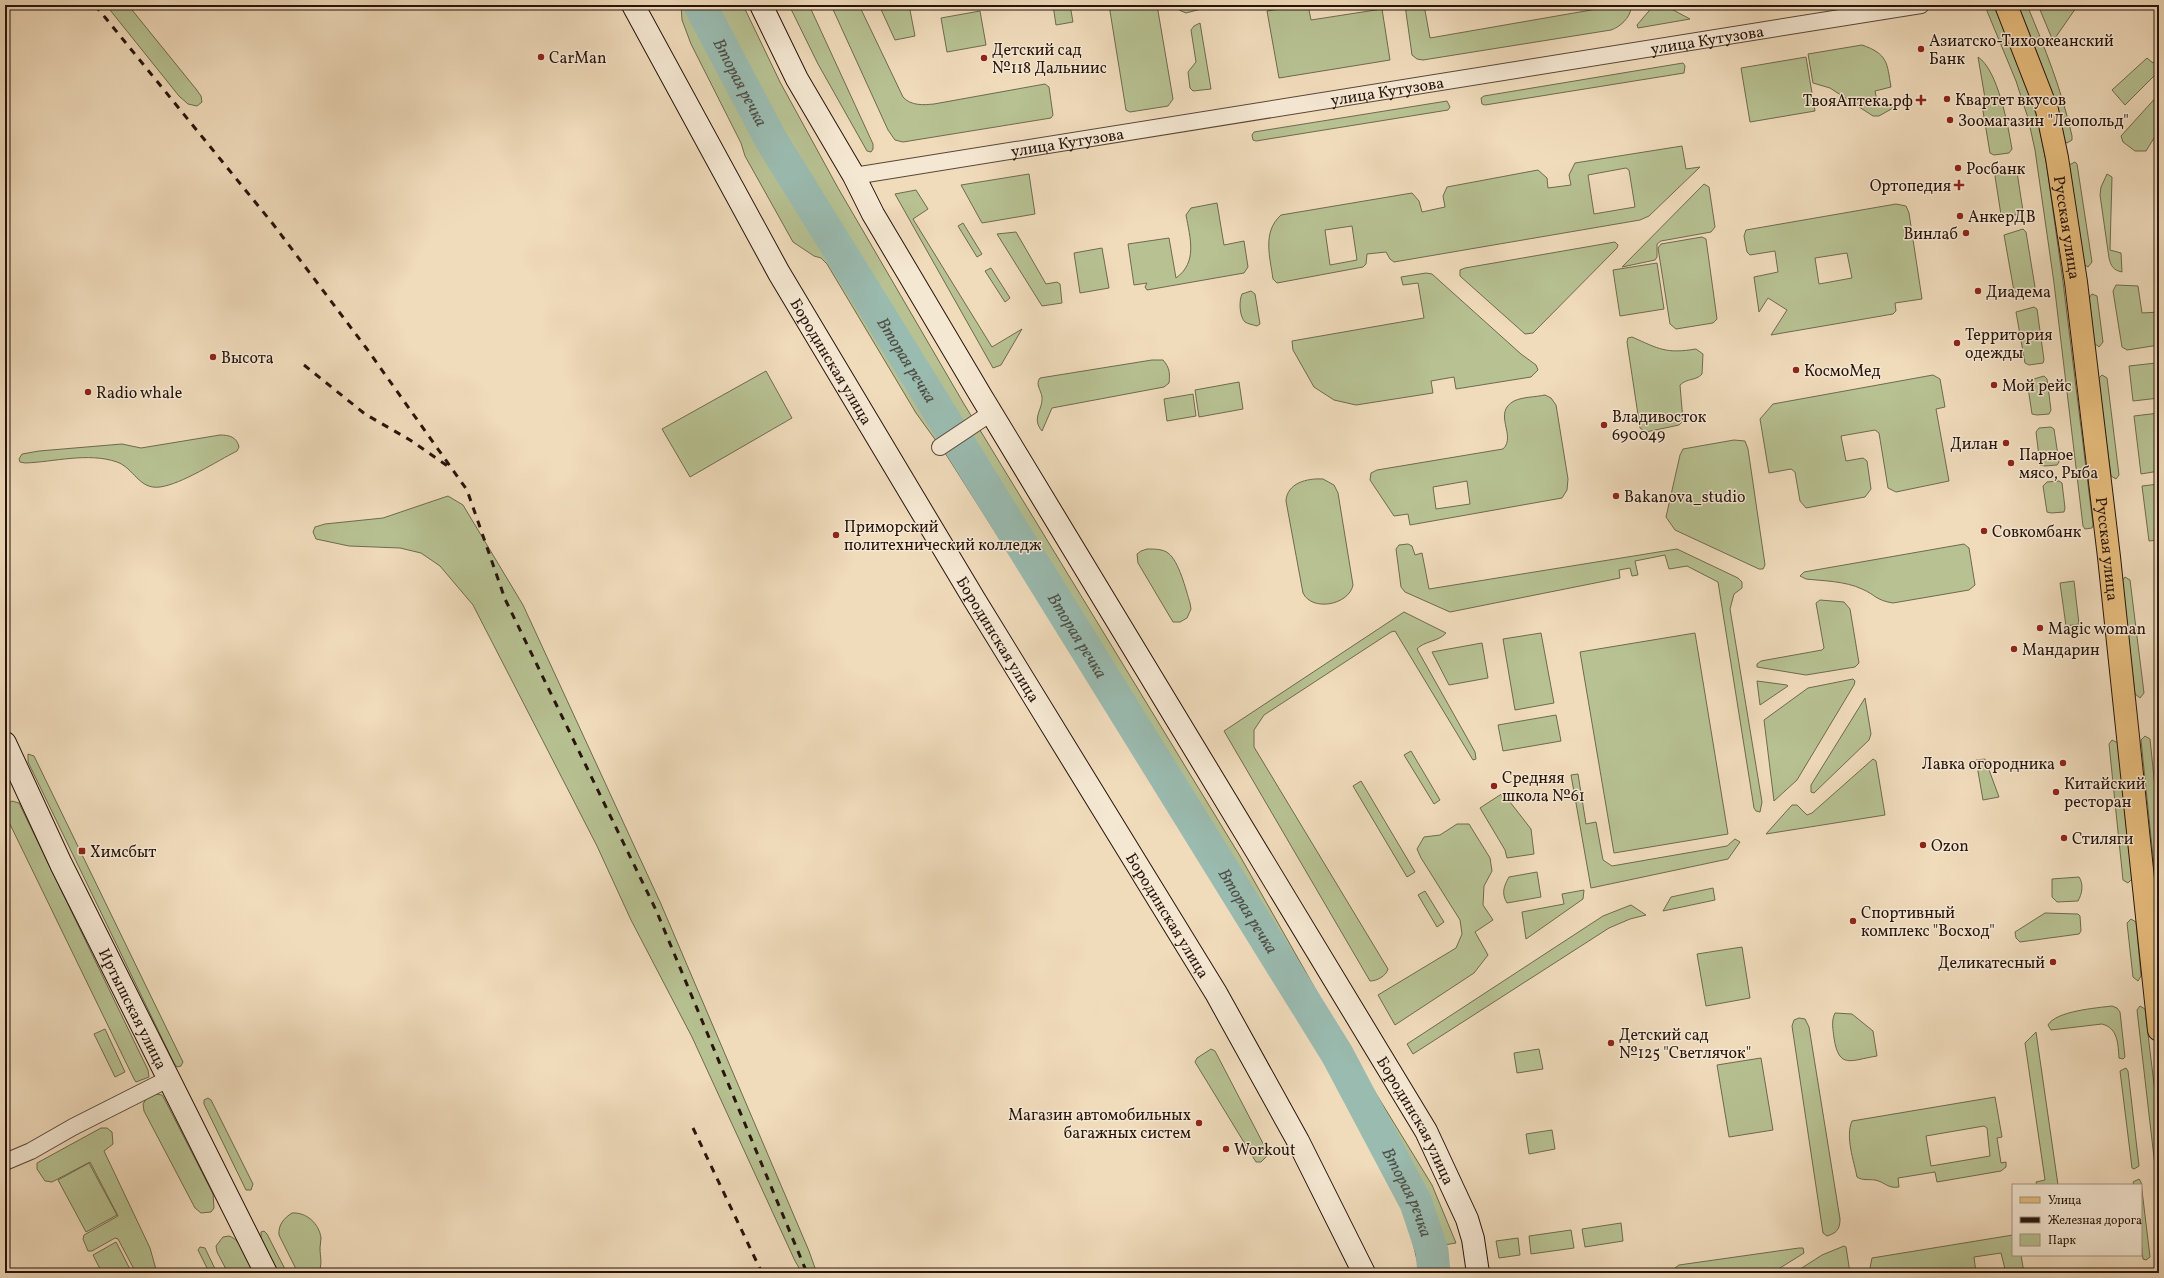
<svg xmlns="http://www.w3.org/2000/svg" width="2164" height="1278" font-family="Vollkorn,serif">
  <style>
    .green { fill: #b7c192; stroke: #6f6a4f; fill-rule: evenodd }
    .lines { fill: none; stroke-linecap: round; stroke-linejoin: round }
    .river { stroke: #9abbb0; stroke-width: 33 }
    .street-casing { stroke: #594638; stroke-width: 18 }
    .secondary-casing { stroke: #27140c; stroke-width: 24 }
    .primary-casing { stroke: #27140c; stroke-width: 24 }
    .street { stroke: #f5e8d3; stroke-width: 16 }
    .secondary { stroke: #f5e8d3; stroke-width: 22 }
    .primary { stroke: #e8be7e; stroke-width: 22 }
    .rail { stroke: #27140c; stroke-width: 3; stroke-dasharray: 7 7; stroke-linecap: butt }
    .poi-dot { fill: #8f2418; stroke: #f5e8d3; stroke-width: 1.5 }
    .labels { text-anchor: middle; stroke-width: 3; stroke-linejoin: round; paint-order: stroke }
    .street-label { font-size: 16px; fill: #27140c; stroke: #f5e8d3 }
    .poi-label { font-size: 16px; fill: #27140c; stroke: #f5e8d3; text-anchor: start }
    .water-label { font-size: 17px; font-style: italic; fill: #4f4e45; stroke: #f5e8d3 }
  </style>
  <rect width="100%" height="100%" fill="#f0dbbb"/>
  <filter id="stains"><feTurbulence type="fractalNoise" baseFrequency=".005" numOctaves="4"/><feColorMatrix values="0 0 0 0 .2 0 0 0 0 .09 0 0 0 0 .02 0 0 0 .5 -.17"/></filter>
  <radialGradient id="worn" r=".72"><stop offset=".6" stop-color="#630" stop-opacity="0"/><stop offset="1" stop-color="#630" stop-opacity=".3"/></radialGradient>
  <path class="green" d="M106,5H128L196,89L201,96L202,102L197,106L188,104L179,96Z
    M681,5H743L780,82L838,188L964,404L1240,856L1359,1066L1432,1185L1456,1243L1444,1245L1448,1273H1420L1406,1213L1350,1099L1331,1064L1274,981L1268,966L1214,884L1210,870L947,456L916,413L827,264L821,258L814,256L793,242L745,156L741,143L691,44L682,20Z
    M789,5H809L873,144V149L871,152L867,151L818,64Z
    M831,5H859L903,97C911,106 923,105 934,104L1045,84L1049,87L1053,115L1051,118L903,142L895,140L888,130Z
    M879,5H909L915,36L895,40Z
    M1053,5H1070L1073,22L1056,25Z
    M1109,5H1157L1173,99L1168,106L1130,112L1126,110Z
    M1178,5H1216L1186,13L1179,10Z
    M1308,5L1311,20L1382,9L1390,60L1279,78L1267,11Z
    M1405,5H1424L1430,38L1620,5H1627L1631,8C1630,18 1620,27 1611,30L1423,60L1417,59L1412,55Z
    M1654,5H1664L1690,19L1638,28L1637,25Z
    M2018,5H2027C2045,48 2062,91 2072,136V140L2067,143L2064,141C2054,94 2036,50 2018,5Z
    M2038,5H2078L2053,41Z
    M1989,6L1995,8L2024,78L2037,116L2046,161L2063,282L2093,525L2092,528L2085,529L2083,526L2054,283L2035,150L2028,118L2016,81L1987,11Z
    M980,11L986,45L947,52L941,18Z
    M1200,23L1211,89L1193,91L1190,88L1188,72L1196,62L1191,30L1194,26Z
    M1862,45C1888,54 1887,63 1891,87L1875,91L1878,106L1894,103L1893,108L1879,116H1873L1830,88L1813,83L1808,54Z
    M2159,56V71L2125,105L2112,90L2147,58L2153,63Z
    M1806,57L1815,111L1750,122L1741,68Z
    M1978,57C1998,70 2008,126 2012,149L2009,153L1994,155L1990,153L1982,105L1986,104Z
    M1683,63L1685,66L1684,73L1485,105L1482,104L1481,98L1484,96Z
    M2159,94V130L2146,151H2135L2123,142L2121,136Z
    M1447,101L1450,107L1448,110L1256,141L1253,140L1252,135L1254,132Z
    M1682,146L1686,169L1700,167L1649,216L1640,220L1394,262L1390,259L1386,252L1367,254L1366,264L1363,267L1277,283L1273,279C1270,257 1262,232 1281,215L1412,193L1419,201L1422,212L1445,207L1443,196L1447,187L1538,170L1547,178L1548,188L1571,185L1569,175L1575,163ZM1626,168L1629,170L1635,207L1594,214L1588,175ZM1352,226L1357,260L1330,265L1325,230Z
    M2075,162L2077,164L2092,262L2088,267L2083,264L2069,168V165Z
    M2014,169L2017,172L2023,211L2022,214L2006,216L2001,215L1995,176L1997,172Z
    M1029,174L1035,214L982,223L961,185Z
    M2107,174L2112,177L2110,250L2121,253L2122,272C2113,270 2111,266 2109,258L2100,195L2101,187Z
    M1704,184L1709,187L1715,227L1711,232L1661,241L1657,244V257L1655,260L1622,267Z
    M916,190L928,209L913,219L992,347L1022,329L1001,365L993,368L895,194Z
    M1217,203L1224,245L1244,241L1248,267L1244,273L1147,290L1145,287L1147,283L1134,285L1128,244L1169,238L1176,278C1198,262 1190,238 1186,215L1191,208Z
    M1896,204L1906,206L1909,213L1922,299L1895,303L1896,311L1893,314L1771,335L1787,310L1768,298L1759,312L1754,277L1778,272L1775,251L1750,255L1747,252L1744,236L1746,230ZM1847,253L1852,278L1819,284L1815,258Z
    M963,223L982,254L977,257L958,226Z
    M2023,229L2026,232L2035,287L2034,290L2018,293L2014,291L2004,235Z
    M1016,232L1046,284L1057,282L1060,284L1062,303L1042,306L997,234Z
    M1702,237L1706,239L1717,319L1713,323L1676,329L1670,324L1658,248L1661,244Z
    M1615,242L1618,245L1617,248L1533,333L1525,334L1460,276V270L1465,268Z
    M1102,248L1109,288L1080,293L1074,253Z
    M1657,263L1664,309L1620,316L1613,270Z
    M991,268L1010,298L1005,302L985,271Z
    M1426,273L1432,274L1521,354L1536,365L1538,370L1531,377L1456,389L1454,377L1431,381L1433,393L1356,405L1334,400L1314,387L1293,350L1292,341L1424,318L1418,283L1403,285L1401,277Z
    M2116,285L2138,286L2142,313L2159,312V345L2127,350L2122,347L2113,291Z
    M1251,291L1255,294L1260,324L1257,326C1254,325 1248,324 1245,322C1239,316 1239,300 1242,294Z
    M2092,294L2097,296L2103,342L2099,347L2094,343L2089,298Z
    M2034,307L2037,309L2044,360L2043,363L2029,365L2025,363L2016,312Z
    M1632,337C1659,349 1666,354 1696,349L1703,354L1702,374C1696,381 1687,378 1680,385L1683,421L1679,425L1646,432L1640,428L1627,342L1628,338Z
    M1152,360H1163C1170,368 1170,374 1169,383L1164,387L1052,408L1042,431C1031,418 1043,410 1042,397C1041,390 1035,384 1040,378Z
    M2156,363L2159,398L2133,401L2129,366Z
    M766,371L792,418L690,477L662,429Z
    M1933,375L1940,379L1945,407L1936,409L1949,481L1896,492L1888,488L1879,433L1875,430L1841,436L1846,461L1863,458L1867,461L1871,489L1865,497L1806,508L1800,501L1795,472L1791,469L1769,473L1760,419L1773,404Z
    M2102,375L2107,378L2119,475L2116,479L2111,476L2098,379Z
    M2044,376L2047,379L2051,410L2049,414L2037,415L2032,414L2027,381Z
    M1239,382L1243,409L1199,417L1195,390Z
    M1193,394L1196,416L1167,421L1164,399Z
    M1545,395L1551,398L1556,405L1568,479L1567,490L1562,498L1410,525L1408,514L1394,516L1370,480L1371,473L1377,470L1503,449C1517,436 1492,413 1514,401C1522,397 1536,397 1545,395ZM1467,481L1470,504L1436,509L1433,487Z
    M2159,413V471L2141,474L2134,416Z
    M2051,427L2054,429L2059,462L2057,465L2045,466L2040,465L2036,432L2039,428Z
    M220,435C229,435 237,437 239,447L237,451C217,461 182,484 160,487C139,490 134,468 117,462C88,452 54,462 25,463L20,462L19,459L22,454L39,451L122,444L141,448Z
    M1734,440L1745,441L1748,449L1764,558L1765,565L1763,569H1759L1675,530L1666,517L1680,455L1683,449Z
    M1323,479L1334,485L1338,493L1353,585C1349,605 1312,612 1303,593L1286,501C1287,483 1307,478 1323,479Z
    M2059,481L2062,483L2065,508L2064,512L2051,513L2047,512L2043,486L2047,482Z
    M2159,484V540L2149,541L2142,486Z
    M448,496L463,505L523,605L661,904L809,1251L815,1268V1273H802L795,1261L692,1037L631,920L597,846L473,605L440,566L421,553L400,548L349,546L316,539L313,532L315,527L325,524L383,518Z
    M1408,544L1412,546L1415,555L1422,553L1429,589L1677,549L1738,578L1742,582V588L1734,594L1730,609L1762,802L1760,812L1756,811L1754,808L1718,582L1687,566L1669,569L1665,555L1635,561L1638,575L1632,576L1630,568L1619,570L1620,578L1450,612L1405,592L1401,587L1396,549L1399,545Z
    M1964,544L1969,548L1975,585L1969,590L1893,603C1875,600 1876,595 1862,589C1845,581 1824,581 1806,579L1800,576L1804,572Z
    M1147,549C1154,549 1163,549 1168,553C1179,561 1186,590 1190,603L1191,609L1187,618L1180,622H1173L1138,563L1137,554L1141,551Z
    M2125,577L2130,580L2144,693L2140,698L2135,694L2122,581Z
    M2074,581L2079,624L2066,626L2060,583Z
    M1820,600L1844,602L1850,609L1859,663L1855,667L1806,675L1757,667V664L1761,661L1822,650L1824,648L1816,603Z
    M1404,612L1446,633C1438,642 1424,641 1417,649L1475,752L1476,759L1473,760L1395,631L1391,632L1264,715L1254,730V747L1388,969C1386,976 1377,981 1370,981L1224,731Z
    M1541,633L1554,703L1515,710L1503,639Z
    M1695,633L1728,834L1614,853L1580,652Z
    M1482,643L1488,678L1449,685L1432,652Z
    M1853,679L1855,681L1854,685L1797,780L1774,801L1764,720L1808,688Z
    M1757,681L1787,685L1788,686L1760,705Z
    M1865,698L1871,734L1869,740L1814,793L1811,792V785Z
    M1556,715L1561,741L1503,751L1498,725Z
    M2145,736L2150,739L2159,826V879L2155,876L2141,740Z
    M2112,740L2118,743L2132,879L2128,883L2123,880L2109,744Z
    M1411,751L1440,800L1434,804L1404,755Z
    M28,754L34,756L181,1058L183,1062L181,1066L177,1067L174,1063L28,762Z
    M1873,759L1876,761L1885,815L1766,834L1792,805H1797L1807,815L1812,813Z
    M1985,759L1999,797L1983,800L1976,760Z
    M1578,774L1586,824L1596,822L1603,860L1612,866L1727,846L1735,839L1740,842L1728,859L1591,888L1571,775Z
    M1361,781L1415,872L1407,877L1353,786Z
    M1503,793L1531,829L1534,854L1507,858L1505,850L1480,808Z
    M12,801L19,803L148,1070L149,1077L136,1082L134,1079L5,814L6,805Z
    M1457,824H1469L1490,858L1492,871L1484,886L1483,905L1493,920L1475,932L1488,955L1474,973L1395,1025L1378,995L1456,948L1462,934L1460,920L1421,858L1417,849L1424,837L1440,835Z
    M1537,872L1541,897L1507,903C1501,893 1504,886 1509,877Z
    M2079,877C2084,884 2082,894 2078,901L2057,902L2052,897V879Z
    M1713,888L1715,900L1663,911L1671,897Z
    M1584,890L1583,899L1526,939L1522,912L1564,904L1562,894Z
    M1425,891L1444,922L1437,927L1418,895Z
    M1631,905L1646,915L1630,919L1609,928L1413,1054L1407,1044L1603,916Z
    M2045,913L2078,914L2080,916L2081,931L2079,934L2020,942L2016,938L2015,932Z
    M2131,919L2136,922L2141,976L2138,981L2133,977L2127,923Z
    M1742,947L1750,998L1706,1006L1697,954Z
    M2112,1006L2117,1008L2120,1012L2125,1057L2123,1059L2119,1058C2118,1044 2118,1028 2102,1024L2051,1030L2048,1025C2056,1011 2096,1008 2112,1006Z
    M2140,1006L2145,1009L2159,1126V1201L2137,1010Z
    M1835,1013L1852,1014L1873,1031L1877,1056C1851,1060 1839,1070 1834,1038C1833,1029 1831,1021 1835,1013Z
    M1799,1018L1805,1019L1809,1027L1840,1219C1840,1230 1836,1233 1827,1236L1823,1233L1792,1026L1794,1020Z
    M105,1029L125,1072L115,1077L94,1034Z
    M2036,1032L2057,1178L2058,1185H2037L2036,1182L2045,1180L2025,1043Z
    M1211,1049L1215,1051L1267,1151L1268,1155L1261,1162H1256L1195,1062L1197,1058Z
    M1539,1049L1543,1069L1517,1073L1514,1053Z
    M1761,1058L1773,1130L1729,1137L1717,1065Z
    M2126,1068L2128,1071L2139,1166L2134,1169L2132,1168L2120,1071Z
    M156,1094L162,1095L165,1100L213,1194L214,1208L211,1212L201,1213L195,1208L144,1111L143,1104L146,1099Z
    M1995,1097L2002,1137L1997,1138L2001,1163L2006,1162V1167L2001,1171L1937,1182L1935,1172L1898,1178L1899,1187C1888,1189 1885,1182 1875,1180C1869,1179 1863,1181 1857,1177C1854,1161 1845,1137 1852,1121ZM1984,1126L1987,1128L1990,1156L1931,1166L1926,1136Z
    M208,1098L211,1100L253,1184L251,1190H246L204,1104V1100Z
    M101,1128H107L112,1132L113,1144L104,1151L150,1248L157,1273H136L118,1239L115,1238L92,1251H88L83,1239L84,1235L118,1216L90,1162L52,1182L45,1181L37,1169V1163Z
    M1552,1130L1555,1149L1529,1154L1526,1134Z
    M89,1163L117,1215L86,1232L58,1180Z
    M2139,1179L2141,1182L2150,1257L2146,1260L2143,1259L2141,1241V1185H2134L2133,1182Z
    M292,1213C306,1212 319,1223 321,1238C321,1241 320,1245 320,1248C320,1257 323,1265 318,1273H298L279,1235C278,1225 284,1218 292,1213Z
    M1621,1223L1623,1241L1585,1247L1582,1229Z
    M1571,1230L1574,1248L1531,1254L1529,1236Z
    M264,1231L267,1234L287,1273H277L261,1240V1232Z
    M2013,1235V1255H2021L2024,1273H2006L2001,1253L1974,1257L1976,1273H1869L1872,1258Z
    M229,1236C242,1240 248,1261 254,1273H228L217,1252L216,1246L223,1237Z
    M1518,1238L1520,1255L1499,1258L1496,1241Z
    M116,1242L132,1273H102L93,1255Z
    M1844,1246L1846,1247L1850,1273H1794L1822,1255Z
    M200,1247L205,1248L217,1273H203L208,1270L198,1250Z
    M1799,1248H1803L1804,1253L1772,1273H1674L1675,1268L1679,1265Z"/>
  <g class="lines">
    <path class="river" id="s1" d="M700,5L771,140L1337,1054L1416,1203L1432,1251L1434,1273"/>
    <defs>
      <g id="street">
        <path id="s2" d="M854,176L1921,5"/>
        <path d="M940,447L991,413"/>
        <path d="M5,1162L31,1151L73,1127L168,1079"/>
      </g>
      <g id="secondary">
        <path id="s3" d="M633,5L779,273L974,599L1216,993L1298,1141L1364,1273"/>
        <path id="s4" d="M761,5L797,79L854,176L873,214L981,396L1426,1131L1467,1219L1473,1239L1478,1273"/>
        <path id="s5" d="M5,743L61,864L266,1273"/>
      </g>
      <g id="primary">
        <path id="s6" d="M2006,5L2047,110L2057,158L2076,282L2109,557L2159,1030"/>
      </g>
    </defs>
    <use href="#street" class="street-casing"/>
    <use href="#secondary" class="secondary-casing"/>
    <use href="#primary" class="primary-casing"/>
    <use href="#street" class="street"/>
    <use href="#secondary" class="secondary"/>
    <use href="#primary" class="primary"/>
    <path class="rail" d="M95,5L273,224L367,349L467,490L505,599L656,910L807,1273
      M304,365L365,414L410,440L449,467
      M693,1128L762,1273"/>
  </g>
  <g class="poi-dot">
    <circle cx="1921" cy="49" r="4"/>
    <circle cx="541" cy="57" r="4"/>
    <circle cx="984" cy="58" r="4"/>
    <circle cx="1947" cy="99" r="4"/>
    <path d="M1919 94h4v4h4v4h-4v4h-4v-4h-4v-4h4z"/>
    <circle cx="1950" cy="120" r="4"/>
    <circle cx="1958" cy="168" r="4"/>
    <path d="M1957 179h4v4h4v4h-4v4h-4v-4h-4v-4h4z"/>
    <circle cx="1960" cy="216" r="4"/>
    <circle cx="1966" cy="233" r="4"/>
    <circle cx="1978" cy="291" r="4"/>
    <circle cx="1957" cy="343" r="4"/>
    <circle cx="213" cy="357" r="4"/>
    <circle cx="1796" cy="370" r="4"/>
    <circle cx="1994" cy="385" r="4"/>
    <circle cx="88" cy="392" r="4"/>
    <circle cx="1604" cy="425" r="4"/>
    <circle cx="2006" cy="443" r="4"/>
    <circle cx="2011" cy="463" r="4"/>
    <circle cx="1616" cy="496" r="4"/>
    <circle cx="1984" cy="531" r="4"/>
    <circle cx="836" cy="535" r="4"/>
    <circle cx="2040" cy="628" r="4"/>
    <circle cx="2014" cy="649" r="4"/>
    <circle cx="2063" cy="763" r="4"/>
    <circle cx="1494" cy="786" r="4"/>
    <circle cx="2056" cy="792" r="4"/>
    <circle cx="2064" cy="838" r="4"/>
    <circle cx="1923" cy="845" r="4"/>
    <rect x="78" y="847" width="8" height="8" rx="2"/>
    <circle cx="1853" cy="921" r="4"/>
    <circle cx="2053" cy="962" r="4"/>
    <circle cx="1611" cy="1043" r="4"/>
    <circle cx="1199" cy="1123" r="4"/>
    <circle cx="1226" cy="1149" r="4"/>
  </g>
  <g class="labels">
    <g class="street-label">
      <text dy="6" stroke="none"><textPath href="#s2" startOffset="864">улица Кутузова</textPath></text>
      <text dy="6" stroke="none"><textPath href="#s2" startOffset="540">улица Кутузова</textPath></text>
      <text dy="6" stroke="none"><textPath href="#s2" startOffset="216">улица Кутузова</textPath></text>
      <text dy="6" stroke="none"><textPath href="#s6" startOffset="232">Русская улица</textPath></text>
      <text dy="6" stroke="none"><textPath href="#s3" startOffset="408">Бородинская улица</textPath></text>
      <text dy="6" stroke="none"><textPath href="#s6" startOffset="556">Русская улица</textPath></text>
      <text dy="6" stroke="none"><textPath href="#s3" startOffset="732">Бородинская улица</textPath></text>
      <text dy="6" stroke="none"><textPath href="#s3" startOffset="1056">Бородинская улица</textPath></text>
      <text dy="6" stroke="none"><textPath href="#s5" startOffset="295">Иртышская улица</textPath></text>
      <text dy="6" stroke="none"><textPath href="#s4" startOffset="1294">Бородинская улица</textPath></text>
    </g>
    <g class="poi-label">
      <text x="1929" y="46">Азиатско-Тихоокеанский<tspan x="1929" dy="18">Банк</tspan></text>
      <text x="992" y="55">Детский сад<tspan x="992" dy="18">№118 Дальниис</tspan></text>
      <text x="549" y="63">CarMan</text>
      <text x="1955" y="105">Квартет вкусов</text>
      <text x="1913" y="106" text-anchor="end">ТвояАптека.рф</text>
      <text x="1958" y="126">Зоомагазин "Леопольд"</text>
      <text x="1966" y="174">Росбанк</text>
      <text x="1951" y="191" text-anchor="end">Ортопедия</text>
      <text x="1968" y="222">АнкерДВ</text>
      <text x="1958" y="239" text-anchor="end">Винлаб</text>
      <text x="1986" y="297">Диадема</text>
      <text x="1965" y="340">Территория<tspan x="1965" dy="18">одежды</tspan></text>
      <text x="221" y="363">Высота</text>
      <text x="1804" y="376">КосмоМед</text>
      <text x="2002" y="391">Мой рейс</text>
      <text x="96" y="398">Radio whale</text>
      <text x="1612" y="422">Владивосток<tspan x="1612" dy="18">690049</tspan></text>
      <text x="1998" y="449" text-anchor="end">Дилан</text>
      <text x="2019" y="460">Парное<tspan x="2019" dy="18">мясо, Рыба</tspan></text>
      <text x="1624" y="502">Bakanova_studio</text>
      <text x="844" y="532">Приморский<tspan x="844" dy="18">политехнический колледж</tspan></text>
      <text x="1992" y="537">Совкомбанк</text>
      <text x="2048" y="634">Magic woman</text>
      <text x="2022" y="655">Мандарин</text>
      <text x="2055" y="769" text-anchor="end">Лавка огородника</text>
      <text x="1502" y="783">Средняя<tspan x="1502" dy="18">школа №61</tspan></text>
      <text x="2064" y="789">Китайский<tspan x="2064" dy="18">ресторан</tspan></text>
      <text x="2072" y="844">Стиляги</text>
      <text x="1931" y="851">Ozon</text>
      <text x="90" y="857">Химсбыт</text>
      <text x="1861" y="918">Спортивный<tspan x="1861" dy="18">комплекс "Восход"</tspan></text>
      <text x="2045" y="968" text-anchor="end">Деликатесный</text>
      <text x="1619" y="1040">Детский сад<tspan x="1619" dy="18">№125 "Светлячок"</tspan></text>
      <text x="1191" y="1120" text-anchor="end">Магазин автомобильных<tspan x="1191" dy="18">багажных систем</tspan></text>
      <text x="1234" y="1155">Workout</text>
    </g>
    <g class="water-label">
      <text dy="6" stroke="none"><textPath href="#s1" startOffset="87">Вторая речка</textPath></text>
      <text dy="6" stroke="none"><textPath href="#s1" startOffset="411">Вторая речка</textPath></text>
      <text dy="6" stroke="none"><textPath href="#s1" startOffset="735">Вторая речка</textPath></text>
      <text dy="6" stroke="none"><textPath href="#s1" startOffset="1059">Вторая речка</textPath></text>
      <text dy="6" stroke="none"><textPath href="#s1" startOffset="1383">Вторая речка</textPath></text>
    </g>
  </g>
  <rect width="2164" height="1278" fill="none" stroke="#f0dbbb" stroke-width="20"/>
  <rect x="6" y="6" width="2152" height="1266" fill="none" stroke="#27140c" stroke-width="2"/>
  <rect x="10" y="10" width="2144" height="1258" fill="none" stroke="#27140c"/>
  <rect x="2012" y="1184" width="130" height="72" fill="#f5e8d3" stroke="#a39383"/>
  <rect x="2020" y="1197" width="20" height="6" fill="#e8be7e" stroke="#a39383"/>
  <text x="2048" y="1204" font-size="12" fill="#27140c">Улица</text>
  <rect x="2020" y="1217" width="20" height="6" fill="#27140c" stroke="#a39383"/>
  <text x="2048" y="1224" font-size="12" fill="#27140c">Железная дорога</text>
  <rect x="2020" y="1234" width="20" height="12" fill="#b7c192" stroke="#a39383"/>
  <text x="2048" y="1244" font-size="12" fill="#27140c">Парк</text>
  <rect width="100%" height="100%" filter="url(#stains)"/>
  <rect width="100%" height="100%" fill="url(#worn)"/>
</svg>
